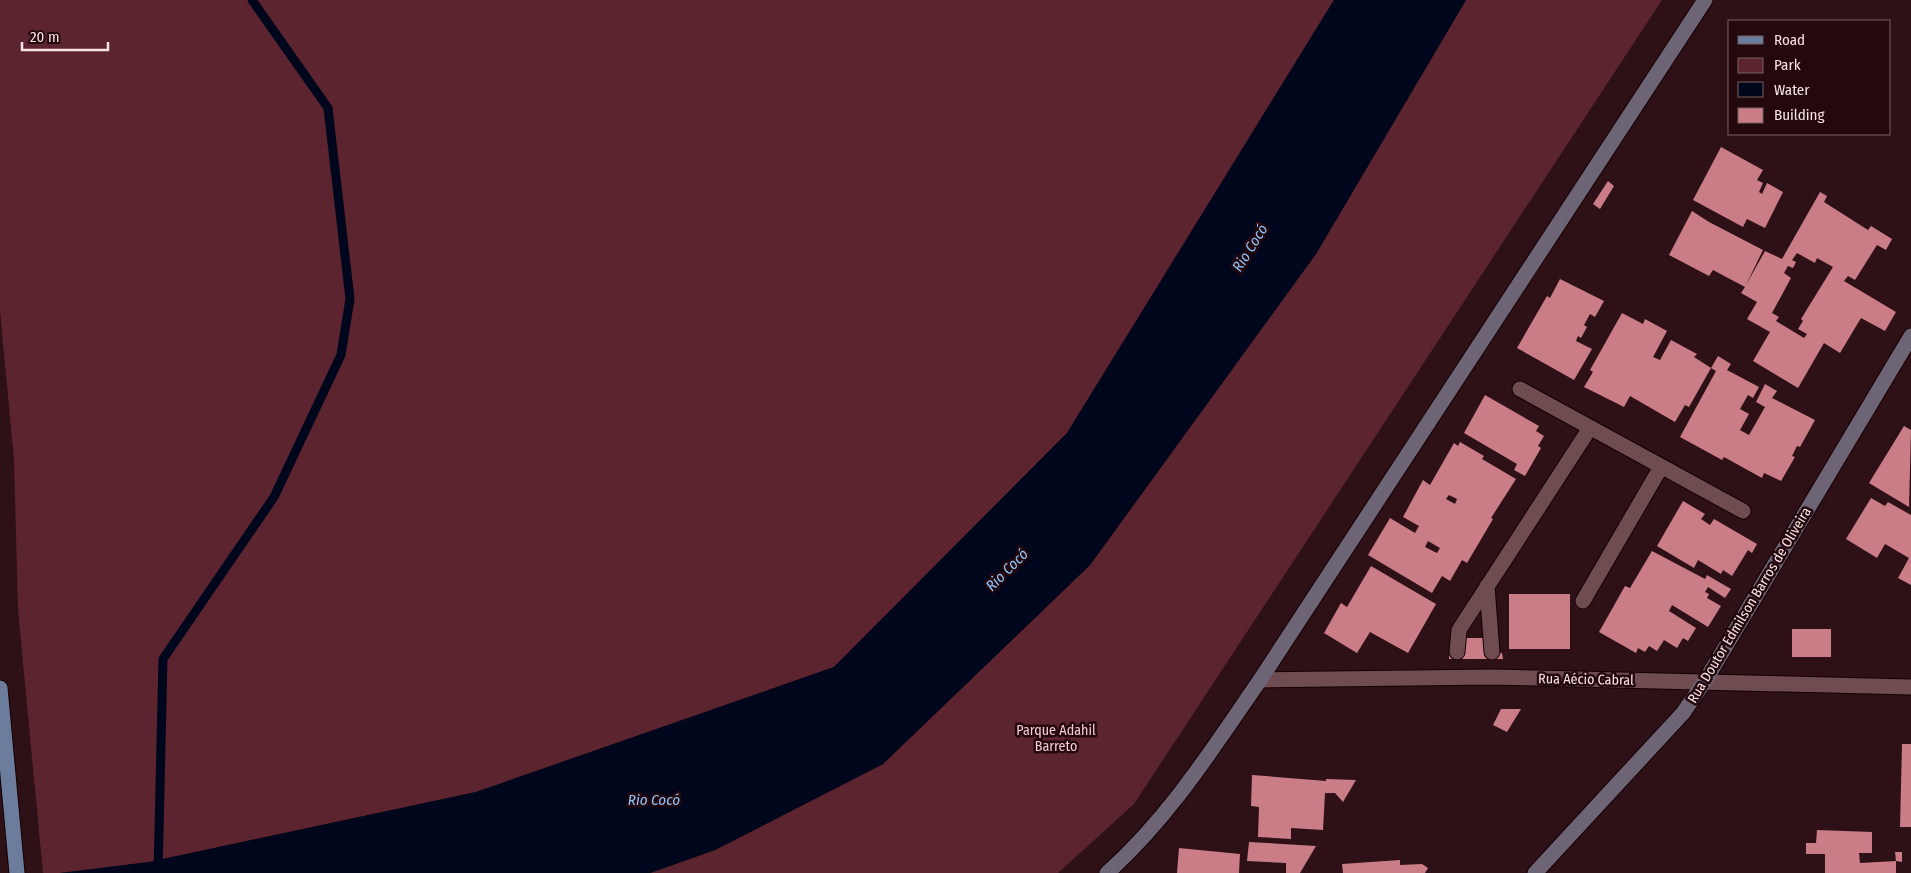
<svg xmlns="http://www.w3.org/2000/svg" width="1911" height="873" font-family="'Fira Sans Condensed',sans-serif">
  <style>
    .green { fill: #5b242e }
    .water { fill: #00061c }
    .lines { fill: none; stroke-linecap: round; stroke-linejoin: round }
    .stream { stroke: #00061c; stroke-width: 9 }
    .building { fill: #ca7d87; fill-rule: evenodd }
    .street-casing { stroke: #140003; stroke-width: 17 }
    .secondary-casing { stroke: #140003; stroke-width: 17 }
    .primary-casing { stroke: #140003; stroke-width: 17 }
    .street { stroke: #6f4c50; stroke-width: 15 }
    .secondary { stroke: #6d6476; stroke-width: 15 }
    .primary { stroke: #6b7c9d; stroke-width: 15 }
    .labels { text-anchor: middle; stroke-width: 5; stroke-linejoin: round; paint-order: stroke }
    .street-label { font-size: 14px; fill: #f9e3e5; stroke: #23080d }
    .park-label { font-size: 14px; fill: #f8ccd0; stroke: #23080d }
    .water-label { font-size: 15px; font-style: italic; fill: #8dc6ff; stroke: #23080d }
  </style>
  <rect width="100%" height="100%" fill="#2e1116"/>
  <path class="green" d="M0,0H1334L1067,433L834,667L476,792L149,862L60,873H43L18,610L14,460L0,311Z
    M1466,0H1662L1134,804L1058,873H650L715,850L883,764L1090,565L1316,254Z"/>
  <path class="water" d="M1334,0H1466L1316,254L1090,565L883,764L715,850L650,873H60L149,862L476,792L834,667L1067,433Z"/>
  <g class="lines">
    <path class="stream" d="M158,873L163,659L274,497L341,355L350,299L328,108L252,0"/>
  </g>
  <path class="building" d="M1721,147L1763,170L1757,180L1763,183L1759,192L1762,194L1767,183L1783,192L1765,228L1747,219L1743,227L1693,200Z
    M1608,181L1614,186L1600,209L1593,204Z
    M1820,192L1827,196L1824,202L1868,230L1871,226L1892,239L1886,250L1877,245L1855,280L1848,276L1844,281L1896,312L1885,331L1861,318L1840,353L1824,343L1798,388L1753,361L1770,332L1747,319L1757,302L1741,293L1745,287L1713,270L1709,276L1669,255L1692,211L1709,222L1763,250L1746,285L1765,251L1782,259ZM1797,253L1815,263L1817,258L1833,267L1801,319L1803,321L1798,329L1807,334L1804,338L1776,321L1779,317L1772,313L1791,278L1784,273L1788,266L1793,268L1796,262L1792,260Z
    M1560,279L1604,301L1595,317L1590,314L1584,325L1587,327L1581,338L1578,336L1576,341L1592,349L1574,380L1517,348L1547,296L1550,298Z
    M1622,313L1643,324L1645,319L1667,331L1653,357L1660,360L1671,340L1697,354L1694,357L1711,368L1689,407L1685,405L1675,422L1630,396L1624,407L1584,387L1593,372L1590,370Z
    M1718,356L1731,364L1727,370L1759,387L1753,398L1748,395L1740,409L1749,414L1740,430L1749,435L1765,407L1756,402L1765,384L1777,391L1772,398L1815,420L1800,447L1797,446L1792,456L1795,457L1781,481L1764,473L1762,478L1724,457L1722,460L1680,437L1716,371L1711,368Z
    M1485,395L1539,426L1536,431L1544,436L1538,446L1541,448L1525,476L1514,470L1517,464L1464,433Z
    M1904,426L1911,430L1909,507L1869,483Z
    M1460,442L1484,456L1482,459L1516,479L1491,518L1493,519L1467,563L1462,560L1450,581L1442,576L1432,593L1368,555L1390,518L1415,533L1419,526L1403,517L1423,480L1430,485L1454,443L1458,446ZM1449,495L1457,499L1455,504L1446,499ZM1428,541L1440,548L1437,553L1425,547Z
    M1871,498L1885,506L1888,502L1911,515V585L1898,578L1909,558L1885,544L1877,558L1846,539Z
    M1683,501L1705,514L1701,519L1710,525L1714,519L1757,544L1752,553L1748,550L1732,576L1723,570L1721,574L1698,560L1694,568L1657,546Z
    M1652,551L1705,579L1707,575L1731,589L1725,598L1708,587L1705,592L1709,594L1707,598L1721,606L1708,627L1672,605L1669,611L1696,628L1688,641L1683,638L1677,648L1664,640L1657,651L1649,646L1645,652L1638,648L1636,653L1599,632L1625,586L1630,588Z
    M1371,566L1436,604L1408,653L1370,632L1357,653L1324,633L1341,603L1347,607Z
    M1509,594H1570V649H1509Z
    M1792,629H1831V657H1792Z
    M1464,638H1487V652L1502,653L1503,659H1449V653L1465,652Z
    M1501,709H1521L1507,732L1493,725Z
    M1902,744H1911V827H1900Z
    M1252,775L1326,781V779L1356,780L1343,802L1335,793H1325L1323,830L1291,828V839L1258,837L1259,807L1251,806Z
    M1817,830L1872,832V853H1859L1860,863L1896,861V873H1825V854H1806V843H1816Z
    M1249,842L1316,846L1300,873H1286V863L1247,861Z
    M1179,848L1240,854L1239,873H1177Z
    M1895,852H1902V862L1896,861Z
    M1400,860V865L1422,864L1428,868L1425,873H1343L1342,864Z"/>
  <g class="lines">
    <defs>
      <path id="street" d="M1520,389L1743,511
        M1487,586L1492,652
        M1583,601L1661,467
        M1457,652L1459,630L1590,428
        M1260,680L1492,677L1911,687"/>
      <path id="secondary" d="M1107,873C1169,818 1213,748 1260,680L1705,0
        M1535,873L1683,713L1705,681L1911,336"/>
      <path id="primary" d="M0,688L17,873"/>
    </defs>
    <use href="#street" class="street-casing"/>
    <use href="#secondary" class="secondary-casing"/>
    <use href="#primary" class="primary-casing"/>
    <use href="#street" class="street"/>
    <use href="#secondary" class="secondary"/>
    <use href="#primary" class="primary"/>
  </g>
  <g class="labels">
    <g class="street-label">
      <text transform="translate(1749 605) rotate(-59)" y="5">Rua Doutor Edmilson Barros de Oliveira</text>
      <text transform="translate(1586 679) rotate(1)" y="5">Rua Aécio Cabral</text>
    </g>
    <g class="park-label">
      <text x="1056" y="735">Parque Adahil<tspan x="1056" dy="16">Barreto</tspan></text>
    </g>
    <g class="water-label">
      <text transform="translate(1250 248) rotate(-58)" y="5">Rio Cocó</text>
      <text transform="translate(1007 570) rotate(-45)" y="5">Rio Cocó</text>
      <text x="654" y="805">Rio Cocó</text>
    </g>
  </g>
  <rect x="1728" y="20" width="162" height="115" fill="#23080d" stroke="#796063"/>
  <rect x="1738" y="36" width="25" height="8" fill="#6b7c9d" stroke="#796063"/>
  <text x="1774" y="45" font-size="15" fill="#f9e3e5">Road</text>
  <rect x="1738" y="58" width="25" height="15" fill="#5b242e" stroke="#796063"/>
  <text x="1774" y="70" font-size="15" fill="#f9e3e5">Park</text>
  <rect x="1738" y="82" width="25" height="15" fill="#00061c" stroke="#796063"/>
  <text x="1774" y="95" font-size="15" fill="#f9e3e5">Water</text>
  <rect x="1738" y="108" width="25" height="15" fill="#ca7d87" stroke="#796063"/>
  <text x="1774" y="120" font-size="15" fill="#f9e3e5">Building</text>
  <path d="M22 42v8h86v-8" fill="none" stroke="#f9e3e5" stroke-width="2.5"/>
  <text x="30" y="42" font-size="15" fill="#f9e3e5" stroke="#23080d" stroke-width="4" paint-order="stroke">20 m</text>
</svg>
